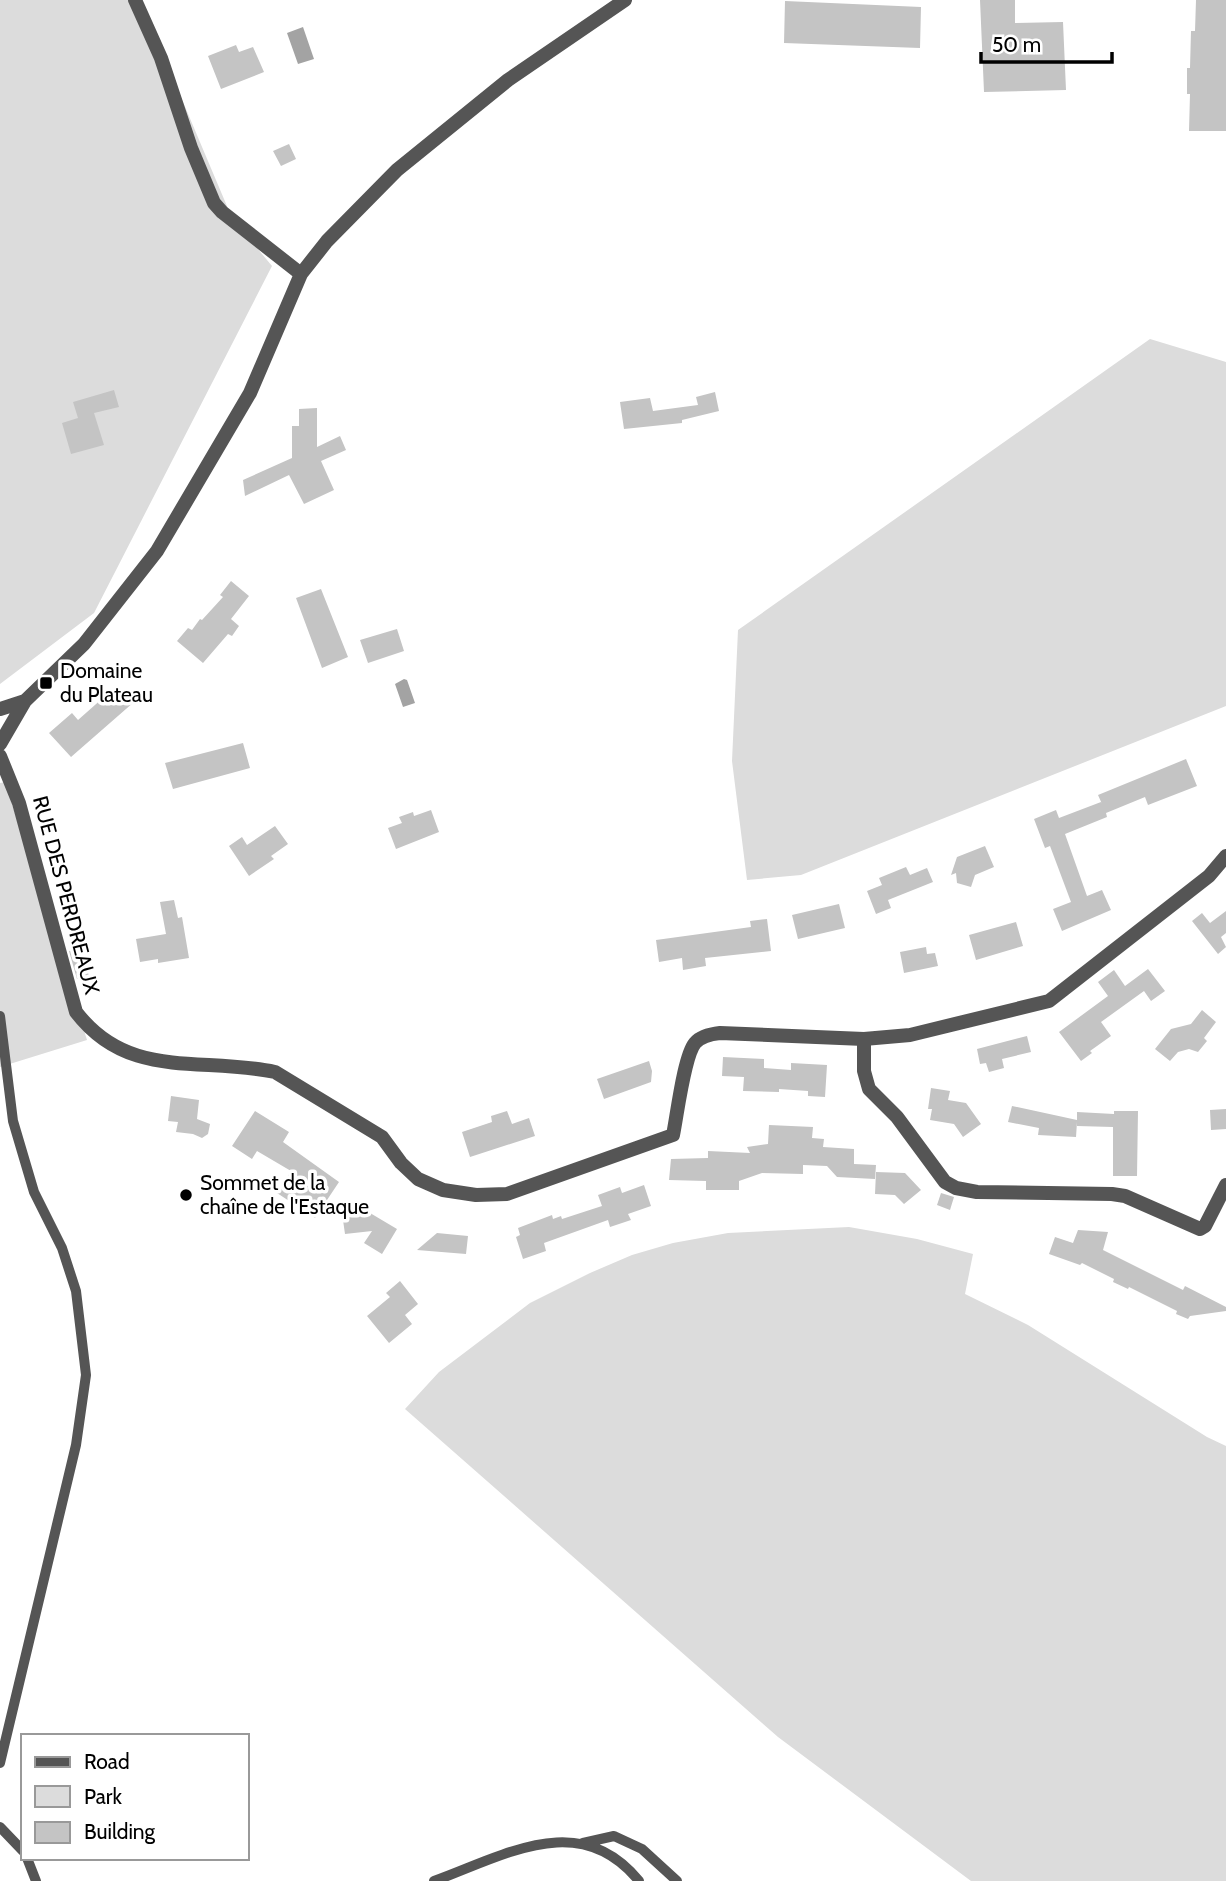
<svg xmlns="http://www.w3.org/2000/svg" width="1226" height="1881" font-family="Cabin,sans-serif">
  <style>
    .green { fill: #dcdcdc }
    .water { fill: #a3a3a3 }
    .building { fill: #c4c4c4 }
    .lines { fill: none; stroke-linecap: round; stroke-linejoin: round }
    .lane { stroke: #555; stroke-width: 10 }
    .street { stroke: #555; stroke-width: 14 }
    .poi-dot { fill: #000; stroke: #fff; stroke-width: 2.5 }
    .labels { text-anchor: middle; stroke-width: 7; stroke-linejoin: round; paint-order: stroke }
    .poi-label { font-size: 21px; fill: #000; stroke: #fff; text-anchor: start }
    .street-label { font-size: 21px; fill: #000; stroke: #fff }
  </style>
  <rect width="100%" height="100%" fill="#fff"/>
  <path class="green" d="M0,0H140L232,218L272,266L94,613L0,684Z
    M1150,339L1226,362V706L801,875L747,880L732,761L738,630Z
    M5,782L87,1040L0,1067V783Z
    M849,1227L917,1239L973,1254L965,1294L1028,1325L1207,1437L1226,1446V1881H971L778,1737L405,1409L439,1372L530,1303L590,1273L632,1255L673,1243L728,1233Z"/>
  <path class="water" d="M303,27L314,59L298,64L287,33Z
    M404,679L407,680L415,703L403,707L395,684Z"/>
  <path class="building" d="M980,0H1015V23L1063,22L1066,90L984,92Z
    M1196,0H1226V131H1189L1190,94H1187V68H1190L1191,31H1195Z
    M785,1L921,7L920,48L784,43Z
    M236,45L239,52L253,47L264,72L221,89L208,56Z
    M289,144L296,159L281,166L273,151Z
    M114,390L119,407L94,413L104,445L71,454L62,423L78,418L73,402Z
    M715,392L719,411L682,420V423L624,429L620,402L650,398L653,411L698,405L696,397Z
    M317,408V447L340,436L346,450L321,461L334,490L304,504L289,475L245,496L243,480L292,458V426H299V409Z
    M231,581L249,596L231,619L239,626L232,636L228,634L203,663L177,641L188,628L192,630L200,619L202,620L223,597L220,595Z
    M321,589L348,657L322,668L296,598Z
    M397,629L404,651L368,663L360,640Z
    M120,687L134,702L71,757L49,733L72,713L78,720L104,697L106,699Z
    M243,743L250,768L173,789L165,763Z
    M1186,759L1197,786L1148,805L1145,797L1106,813L1107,817L1065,834L1087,896L1102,890L1111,910L1062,931L1053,909L1071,902L1050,846L1045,848L1034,819L1056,810L1059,818L1101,802L1102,804L1098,795Z
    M431,810L439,832L396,849L388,828L402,823L399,817L413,812L414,816Z
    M275,826L288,844L271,856L274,859L249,876L229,846L242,837L247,845Z
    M985,846L994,867L975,875L971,887L957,883L956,873L951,875L957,857Z
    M906,867L910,875L927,868L933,882L888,900L891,908L876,914L867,891L882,885L879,878Z
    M174,900L178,918L182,917L189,958L158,963V959L140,962L136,939L166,934L160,902Z
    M839,904L845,928L798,939L792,915Z
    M1226,911V933L1221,937L1226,947L1218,954L1192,921L1202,913L1210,923Z
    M767,919L771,951L705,958L706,966L683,970L682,958L659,962L656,940L751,927L750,921Z
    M1016,922L1023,946L976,960L969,935Z
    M926,947L927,954L935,953L938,966L904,973L900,952Z
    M81,948L89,976L77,979L69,951Z
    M1148,969L1165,991L1151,1001L1144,991L1101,1022L1111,1036L1090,1051L1092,1053L1081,1061L1059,1032L1108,996L1098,982L1114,970L1125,986Z
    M1202,1010L1216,1022L1204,1038L1207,1041L1198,1052L1189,1049L1178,1052L1170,1061L1155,1049L1171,1029L1191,1024Z
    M1027,1036L1031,1052L1002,1059L1004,1068L989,1072L986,1063L980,1064L977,1049Z
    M723,1057L764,1059V1068L791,1070V1063L827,1065L825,1097L808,1096V1091L779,1089V1092L743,1091L744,1077L722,1076Z
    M649,1061L652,1071L651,1082L604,1099L597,1079Z
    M931,1088L950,1091L948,1100L966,1103L981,1124L963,1137L954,1124L930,1120L932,1109H928Z
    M171,1096L199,1100L197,1119L210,1124L208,1134L202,1138L193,1134L176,1132L178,1122L168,1121Z
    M1012,1106L1077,1120V1112L1114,1114V1111H1138L1137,1176H1113V1127L1077,1126V1122L1076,1137L1038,1135L1039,1128L1008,1122Z
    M1226,1109V1129L1211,1130L1210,1110Z
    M255,1111L289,1132L283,1142L339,1182L315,1218L277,1193L291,1171L257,1151L252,1159L232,1146Z
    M507,1111L512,1124L529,1118L535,1136L470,1157L462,1132L492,1122L491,1116Z
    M769,1125L813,1127L812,1138L824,1139L823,1147L854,1149V1164L876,1165L875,1179L837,1177L827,1166L803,1165V1174L762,1173L739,1181V1190H706V1181L669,1180L671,1159L708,1158V1151L750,1153L747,1147L768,1144Z
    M876,1172L905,1173L921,1190L904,1204L895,1195L875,1194Z
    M644,1185L651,1206L628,1214L631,1220L610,1227L608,1220L544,1243L546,1251L523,1259L516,1237L520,1235L518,1228L552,1215L553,1219L561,1216L562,1219L602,1206L598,1195L620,1187L622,1193Z
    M941,1193L954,1197L950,1210L937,1205Z
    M365,1210L397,1229L382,1254L364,1243L372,1231L345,1234L342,1213Z
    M1078,1230L1108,1232L1103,1250L1183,1290L1185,1286L1226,1307V1311L1190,1316L1188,1319L1176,1314L1177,1311L1129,1287L1128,1289L1113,1282L1114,1279L1082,1263L1080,1265L1049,1254L1055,1237L1073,1243Z
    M437,1233L468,1236L466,1254L417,1250Z
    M400,1281L418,1304L405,1315L412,1324L389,1343L367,1316L390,1297L386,1293Z"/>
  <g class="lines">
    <path class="lane" d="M0,1016L13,1121L34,1192L62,1248L76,1291L86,1375L76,1445L0,1763
      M0,1827L23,1851
      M583,1843L614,1836L642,1849L677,1881
      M27,1858L36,1881
      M434,1881C504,1856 580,1808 639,1881"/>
    <path class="street" d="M135,0L161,58L191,148L214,203L222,212L301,274
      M0,709L25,701
      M0,744L25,701L84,644L157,551L250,393L301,274L327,241L397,170L508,80L625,0
      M0,756L19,803L76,1012C129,1081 200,1056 275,1072L382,1137L401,1163L418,1179L443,1190L476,1195L507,1194L673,1135C677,1116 684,1056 695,1043C701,1036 711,1034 720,1033L864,1039L910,1035L1049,1001L1209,876L1226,856
      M864,1039V1071L869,1089L897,1117L945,1182L956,1188L977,1192L1112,1194L1125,1196L1200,1229L1205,1226L1226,1185"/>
  </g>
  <g class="poi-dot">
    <rect x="39" y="676" width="14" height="14" rx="3.5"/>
    <circle cx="186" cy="1195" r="7"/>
  </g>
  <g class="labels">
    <g class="poi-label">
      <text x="60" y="678">Domaine<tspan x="60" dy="24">du Plateau</tspan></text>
      <text x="200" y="1190">Sommet de la<tspan x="200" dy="24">chaîne de l'Estaque</tspan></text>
    </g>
    <g class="street-label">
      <text transform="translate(66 895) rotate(75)" y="7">RUE DES PERDREAUX</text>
    </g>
  </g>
  <rect x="21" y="1734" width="228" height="126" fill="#ffffff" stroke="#999999" stroke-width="2"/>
  <rect x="35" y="1757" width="35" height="10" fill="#555555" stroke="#999999" stroke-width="2"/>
  <text x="84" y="1769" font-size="21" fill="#000000">Road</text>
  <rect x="35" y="1786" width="35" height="21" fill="#dcdcdc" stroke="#999999" stroke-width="2"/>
  <text x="84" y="1804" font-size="21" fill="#000000">Park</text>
  <rect x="35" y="1822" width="35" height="21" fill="#c4c4c4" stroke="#999999" stroke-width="2"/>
  <text x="84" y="1839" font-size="21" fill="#000000">Building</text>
  <path d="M981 52v10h131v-10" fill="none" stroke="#000000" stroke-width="3.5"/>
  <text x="992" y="52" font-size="21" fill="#000000" stroke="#ffffff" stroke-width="5" paint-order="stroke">50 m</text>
</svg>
